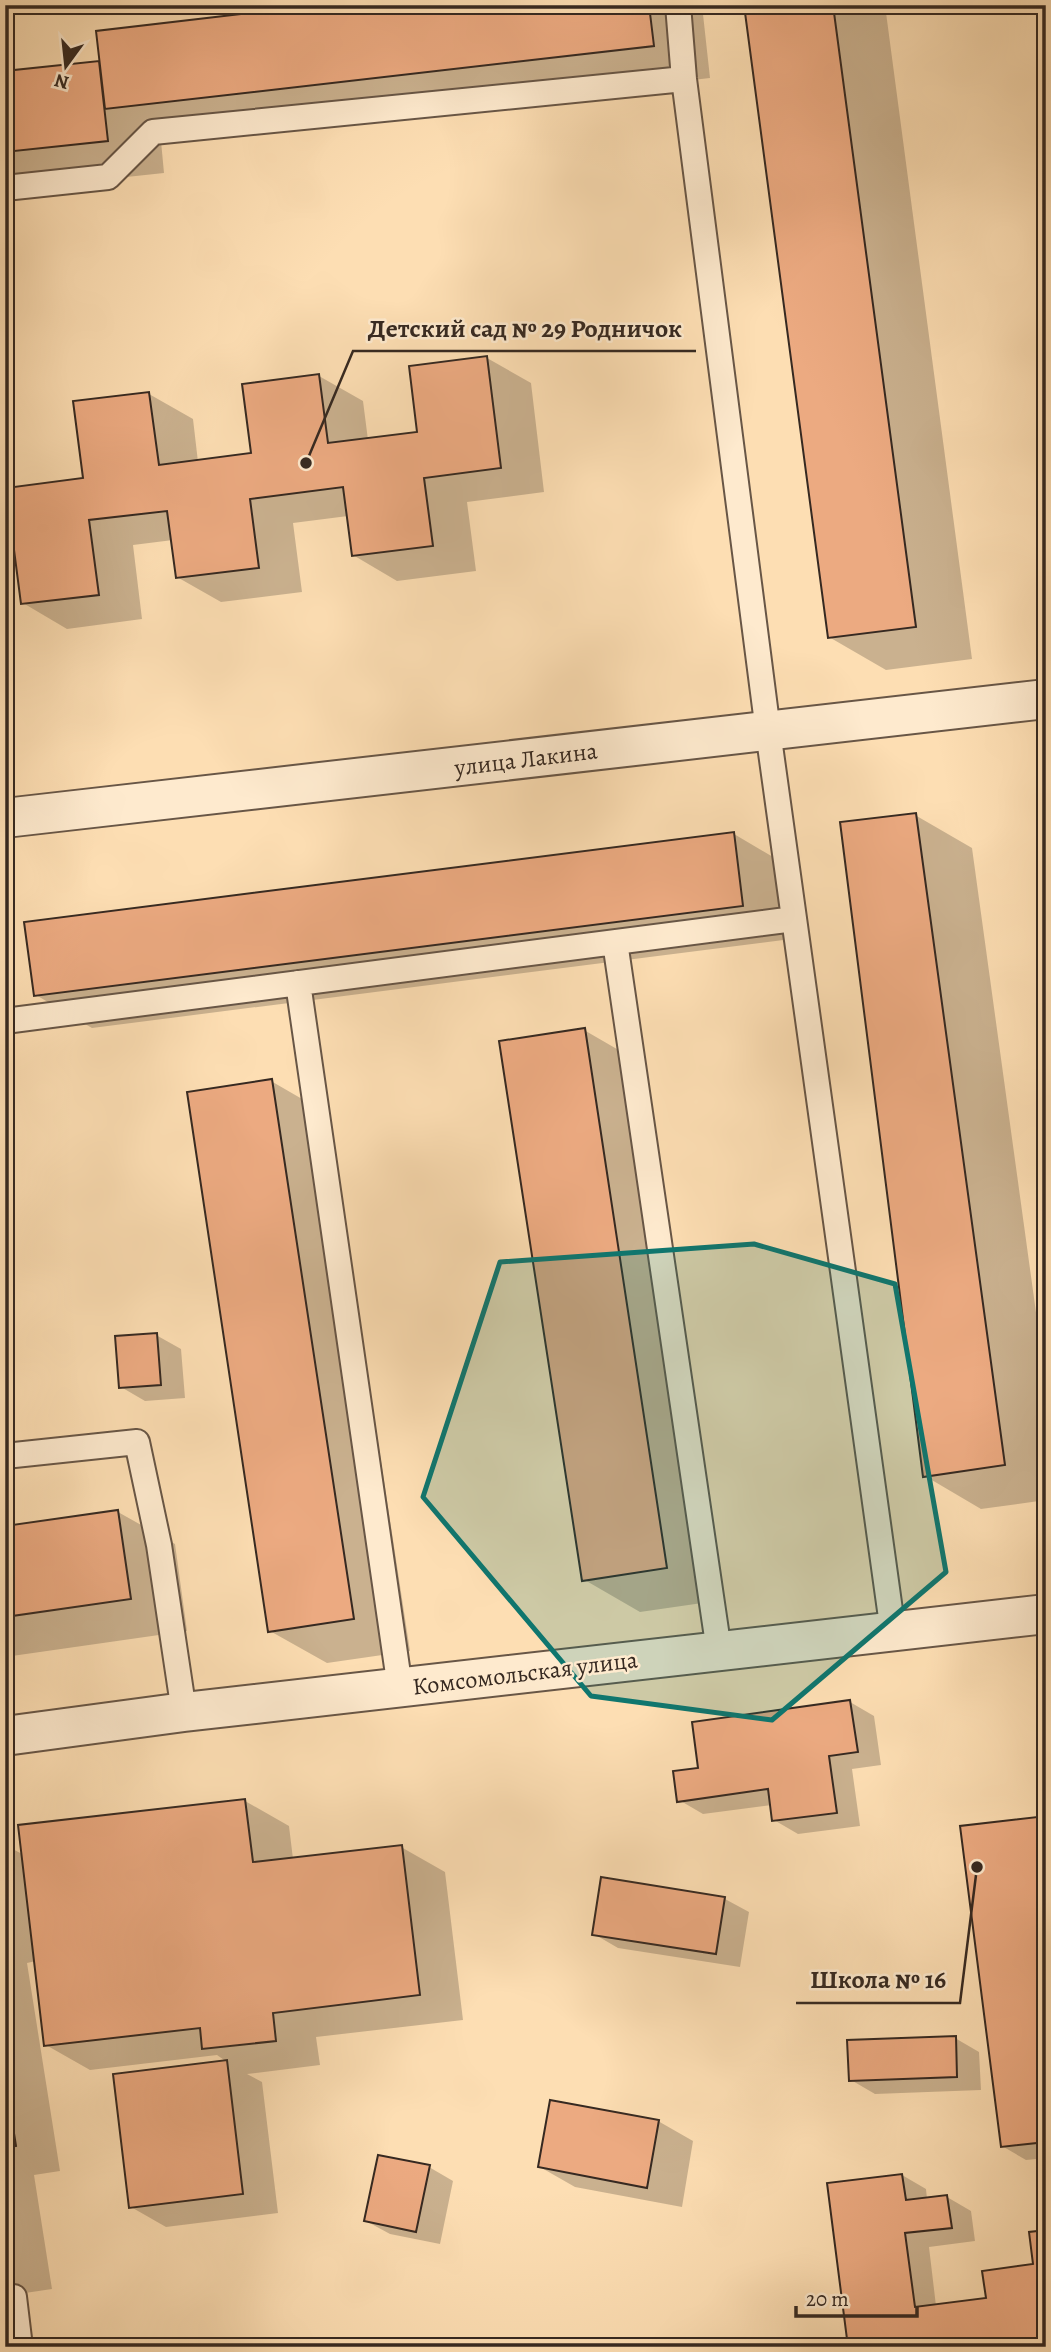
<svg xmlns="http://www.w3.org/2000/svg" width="1051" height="2352" font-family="Alegreya,serif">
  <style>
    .shadow { fill: #0003 }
    .building { fill: #ecaa81; stroke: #362921; stroke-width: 2 }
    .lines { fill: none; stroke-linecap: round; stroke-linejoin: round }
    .service-casing { stroke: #685646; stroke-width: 28 }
    .minor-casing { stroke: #685646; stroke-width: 42 }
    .service { stroke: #feeace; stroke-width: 24 }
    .minor { stroke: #feeace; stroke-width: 38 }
    .marked { fill: #0f766e; fill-opacity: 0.2; stroke: #0f766e; stroke-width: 5; stroke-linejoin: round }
    .labels { text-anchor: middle; stroke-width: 5; stroke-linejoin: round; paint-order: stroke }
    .street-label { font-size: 24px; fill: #362921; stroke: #feeace }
    .leader { fill: none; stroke: #362921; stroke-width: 2.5 }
    .callout-dot { fill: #362921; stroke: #feeace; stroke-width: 2.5 }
    .callout-label { font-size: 26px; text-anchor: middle; font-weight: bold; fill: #362921; stroke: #feeace; stroke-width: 5; stroke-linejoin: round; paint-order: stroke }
  </style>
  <rect width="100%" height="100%" fill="#fddeb3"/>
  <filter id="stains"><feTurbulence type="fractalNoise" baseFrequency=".00286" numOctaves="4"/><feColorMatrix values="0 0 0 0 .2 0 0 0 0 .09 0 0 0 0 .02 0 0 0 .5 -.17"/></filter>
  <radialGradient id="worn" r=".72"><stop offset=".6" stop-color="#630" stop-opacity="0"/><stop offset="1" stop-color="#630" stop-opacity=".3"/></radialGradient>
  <path class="shadow" d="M333,5H702L710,78L161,141L164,173L5,190V73L101,63Z
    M746,5H885L972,659L886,670L829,637Z
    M487,358L531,383L544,492L467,502L476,571L397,581L353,555L348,516L293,523L302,592L221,602L177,577L173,540L133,545L142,619L67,629L23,603L85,480L149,394L193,419L198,462L253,455L319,376L363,401L368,440L419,434Z
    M915,815L972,848L1046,1385V1500L981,1509L925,1476Z
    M734,834L790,867L799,938L92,1028L36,995Z
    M584,1030L641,1063L723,1600L640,1612L583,1579Z
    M271,1081L328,1114L410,1651L327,1663L270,1631Z
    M156,1335L181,1349L185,1398L145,1401L121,1387Z
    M118,1512L175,1544L187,1631L5,1657V1528Z
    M850,1702L874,1716L881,1765L852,1769L860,1826L798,1834L774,1820L772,1805L703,1814L679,1800L700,1769Z
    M245,1801L289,1826L293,1859L401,1847L445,1872L463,2020L316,2037L320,2065L247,2074L262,2082L278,2213L166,2227L131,2207L115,2075L227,2062L217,2055L90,2070L46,2045L36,1961L27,1963L60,2171L34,2175L52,2289L5,2296V1845L24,1855Z
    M1046,1817V2158L1026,2160L1002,2146Z
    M725,1899L749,1912L740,1967L618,1948L594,1934Z
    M955,2038L979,2052L981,2090L875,2094L851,2080Z
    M658,2121L693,2141L682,2207L575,2187L540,2167Z
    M429,2167L453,2181L440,2244L390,2234L366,2221Z
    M902,2175L926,2189L927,2199L947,2197L971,2211L975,2241L929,2247L936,2306L988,2300L1035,2266L1046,2347H850Z"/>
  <path class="building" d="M317,5H649L654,46L105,109L96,31Z
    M744,5H833L916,627L828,638Z
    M99,61L108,141L5,152V71Z
    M487,356L501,468L424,478L433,546L352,556L343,487L250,499L259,568L176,578L167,511L89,520L99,595L21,604L6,488L83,478L73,401L149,392L159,465L251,453L242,384L319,374L328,443L417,432L409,366Z
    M916,813L1005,1465L923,1477L840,822Z
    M734,832L743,906L34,996L24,922Z
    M585,1028L667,1568L582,1581L499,1041Z
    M272,1079L354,1619L268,1632L187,1092Z
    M157,1333L161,1385L119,1388L115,1336Z
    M118,1510L131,1599L5,1617V1526Z
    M850,1700L858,1752L829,1756L837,1813L772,1821L768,1789L677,1802L673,1771L698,1768L692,1722Z
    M245,1799L253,1862L402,1845L420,1995L273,2013L276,2041L202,2049L200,2028L44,2046L18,1825Z
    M1046,1816V2142L1001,2147L960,1826Z
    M601,1877L725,1897L716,1954L592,1935Z
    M956,2036L957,2077L849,2081L847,2040Z
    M227,2060L243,2194L129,2208L113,2074Z
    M5,2076L16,2146L5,2148Z
    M550,2100L659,2120L647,2188L538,2167Z
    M378,2155L430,2165L416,2232L364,2221Z
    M902,2174L906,2200L947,2195L952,2228L905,2233L915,2307L986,2298L982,2271L1033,2264L1029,2232L1046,2230V2347H848L827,2183Z"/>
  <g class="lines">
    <defs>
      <path id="service" d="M678,5L684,79L768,731L893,1632
        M5,188L108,177L153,132L684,79
        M615,942L719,1651
        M298,983L400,1688
        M5,1021L794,919
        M5,1456L137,1442L159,1545L184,1712
        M14,2297L20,2347"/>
      <path id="minor" d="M5,818L1046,699
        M5,1736L184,1712L1046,1614"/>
    </defs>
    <use href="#service" class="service-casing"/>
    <use href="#minor" class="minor-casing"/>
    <use href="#service" class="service"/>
    <use href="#minor" class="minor"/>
  </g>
  <path class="marked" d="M754,1244L895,1284L946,1572L772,1720L591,1696L423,1497L500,1262Z"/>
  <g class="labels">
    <g class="street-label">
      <text transform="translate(526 759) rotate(-7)" y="8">улица Лакина</text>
      <text transform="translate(525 1673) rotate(-7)" y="8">Комсомольская улица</text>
    </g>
  </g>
  <path class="leader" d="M306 463L353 351H696M977 1867L960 2003H796"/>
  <g class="callout-dot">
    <circle cx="306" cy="463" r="7"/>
    <circle cx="977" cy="1867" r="7"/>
  </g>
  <g class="callout-label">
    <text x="525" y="337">Детский сад № 29 Родничок</text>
    <text x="878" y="1988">Школа № 16</text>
  </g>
  <rect width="1051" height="2352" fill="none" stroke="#fddeb3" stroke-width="28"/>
  <rect x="7" y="7" width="1037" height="2338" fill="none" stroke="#362921" stroke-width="3.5"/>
  <rect x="14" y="14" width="1023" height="2324" fill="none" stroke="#362921" stroke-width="2"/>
  <g transform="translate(66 66) rotate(195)" stroke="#feeace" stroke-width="5" paint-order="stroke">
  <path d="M0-5L12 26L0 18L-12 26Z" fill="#362921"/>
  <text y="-10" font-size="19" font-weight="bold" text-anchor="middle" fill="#362921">N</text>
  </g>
  <path d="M796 2306v10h121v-10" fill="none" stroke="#362921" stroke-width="3.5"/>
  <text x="806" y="2306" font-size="21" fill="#362921" stroke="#feeace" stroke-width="5" paint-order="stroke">20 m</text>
  <rect width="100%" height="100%" filter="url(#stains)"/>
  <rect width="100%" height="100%" fill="url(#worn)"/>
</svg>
